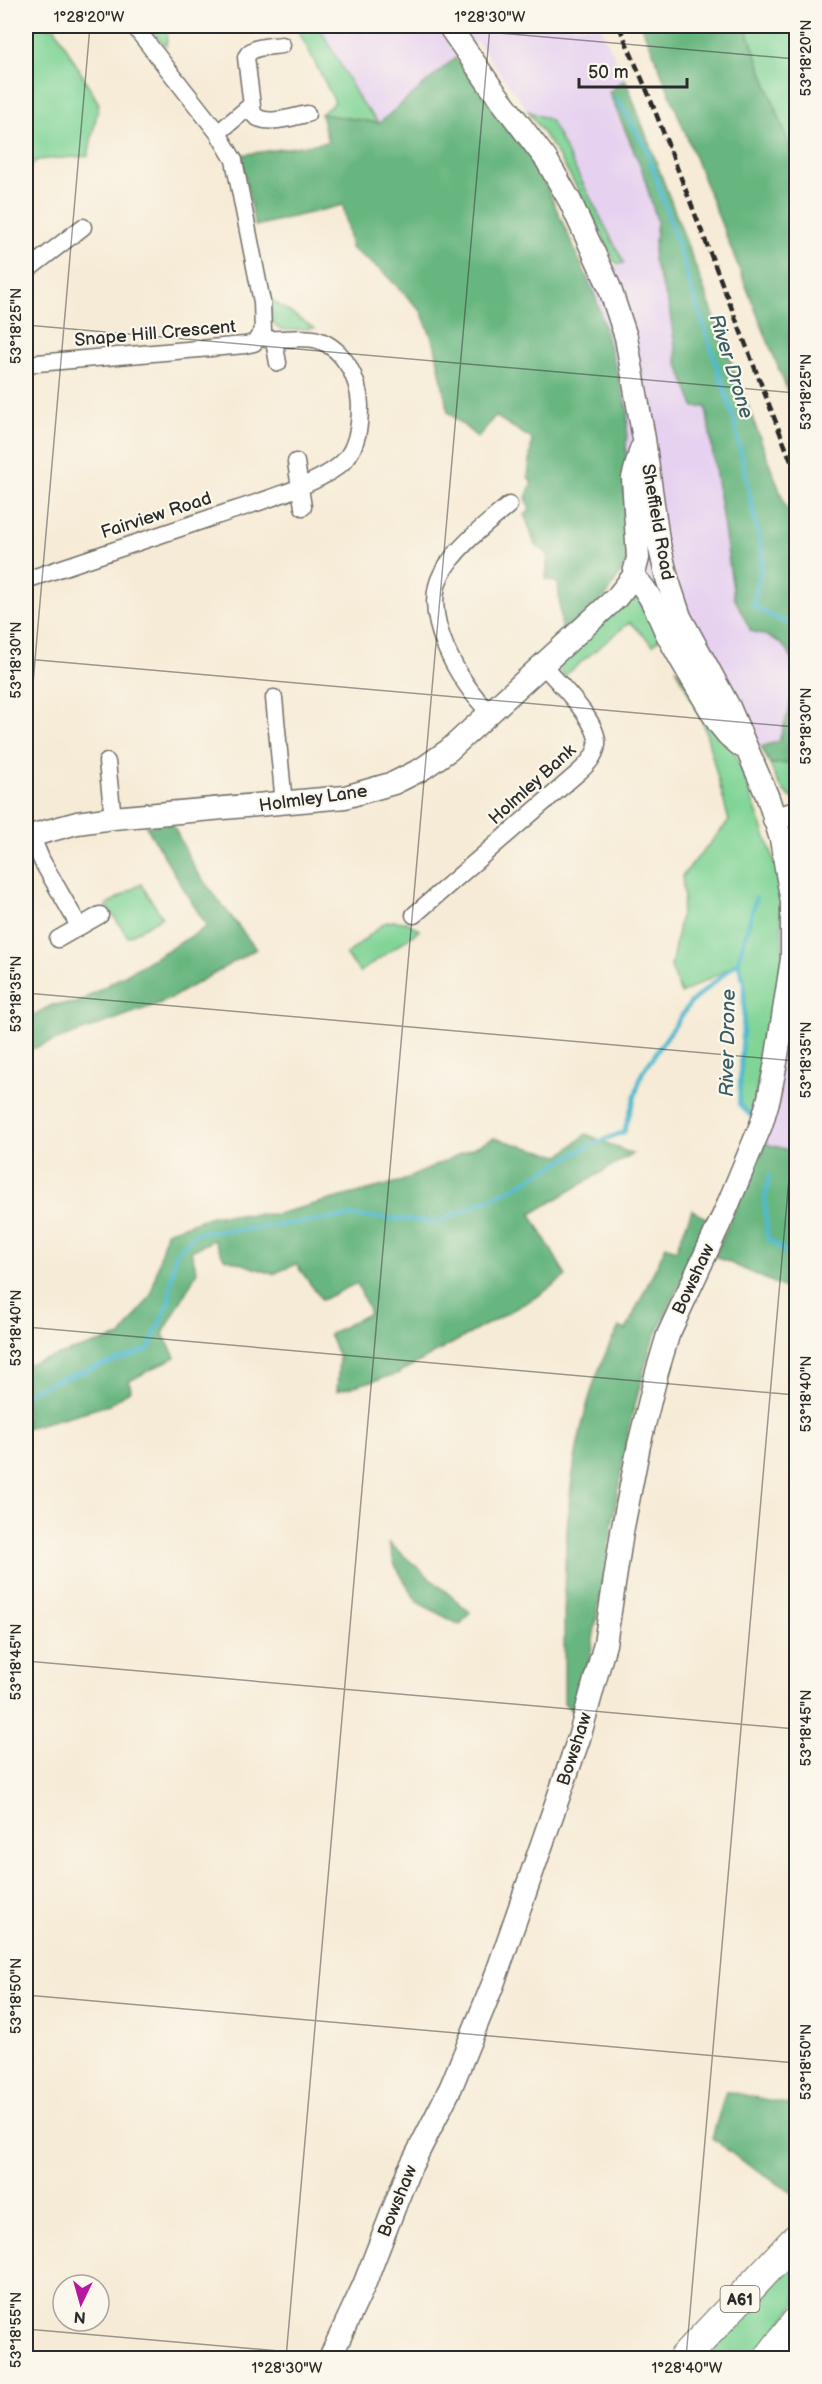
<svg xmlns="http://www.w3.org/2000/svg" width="822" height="2384" font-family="'Balsamiq Sans',sans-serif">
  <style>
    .built { fill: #e6d2f0 }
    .green { fill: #80d496; stroke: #568060; stroke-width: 1.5 }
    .forest { fill: #68b67f; stroke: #4a7055; stroke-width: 1.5 }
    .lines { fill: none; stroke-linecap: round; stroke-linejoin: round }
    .stream { stroke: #50b9ce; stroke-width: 4.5 }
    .street-casing { stroke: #726e67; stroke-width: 19 }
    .secondary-casing { stroke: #726e67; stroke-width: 25 }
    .highway-casing { stroke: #726e67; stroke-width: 32 }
    .street { stroke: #fff; stroke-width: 16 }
    .secondary { stroke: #fff; stroke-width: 22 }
    .highway { stroke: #fff; stroke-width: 30 }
    .rail { stroke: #2b2b2b; stroke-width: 4.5; stroke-dasharray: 9 4.5; stroke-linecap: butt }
    .ticks { fill: none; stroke: #2b2b2b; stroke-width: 1.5; stroke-opacity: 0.45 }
    .labels { text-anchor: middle; stroke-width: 4.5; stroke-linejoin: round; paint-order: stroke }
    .shield { fill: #fbf7ec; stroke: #696865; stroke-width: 1.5 }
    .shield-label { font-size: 16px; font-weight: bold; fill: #2b2b2b }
    .street-label { font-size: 18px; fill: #2b2b2b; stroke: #fbf7ec }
    .water-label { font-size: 20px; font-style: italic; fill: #385d64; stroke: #fbf7ec }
    .neatline { fill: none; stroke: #2b2b2b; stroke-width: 2 }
    .ticks-label { font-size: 15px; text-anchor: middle; fill: #2b2b2b }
  </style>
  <rect width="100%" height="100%" fill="#fbf7ec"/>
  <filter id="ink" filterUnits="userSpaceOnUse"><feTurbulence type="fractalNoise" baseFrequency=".0167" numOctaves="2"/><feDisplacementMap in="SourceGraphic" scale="12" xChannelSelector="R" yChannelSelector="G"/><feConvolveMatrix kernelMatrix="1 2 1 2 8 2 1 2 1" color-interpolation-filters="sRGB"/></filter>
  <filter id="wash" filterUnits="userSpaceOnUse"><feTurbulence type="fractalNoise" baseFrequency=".008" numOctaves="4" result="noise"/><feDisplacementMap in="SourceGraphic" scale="24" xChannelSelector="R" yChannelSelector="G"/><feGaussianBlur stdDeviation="1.35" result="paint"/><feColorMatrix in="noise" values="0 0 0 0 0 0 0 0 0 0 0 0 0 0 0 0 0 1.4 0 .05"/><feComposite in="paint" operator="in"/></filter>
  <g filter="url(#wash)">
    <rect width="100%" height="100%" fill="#f6ebd6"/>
    <path class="built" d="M319,26H600L625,79L609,92L642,170L657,221L653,260L669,306L677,362L706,406L734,597L751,631L780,642L792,656L795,673L790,705L779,741L761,747L734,750L632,553L595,295L586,276L623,263L550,120L528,111L477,41L379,123L361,102Z
      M796,862V1152L763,1143L751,1116L783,960L780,876Z"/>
    <path class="green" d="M26,26L55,28L99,104L88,156L37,160L26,172Z
      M146,26H169L166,46Z
      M296,26H319L361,102L379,123L321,114L335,102Z
      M763,26H796V164L746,28Z
      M528,111L550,120L624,263L619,264L615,262C591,208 562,159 528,111Z
      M268,298L314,328C278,331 273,336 268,298Z
      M637,598L661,637L653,645L630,622L563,677L559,668L562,658L628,602Z
      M676,668L734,750L780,876L783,960L751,1116L739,1104L744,982L738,963L681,994L671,967L684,898L682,876L729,821L704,725Z
      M796,763V800C782,794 775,778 770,764Z
      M141,884L162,917L128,937L106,905Z
      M393,921L406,922L420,930L360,972L346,955L384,923Z
      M796,2256V2304L755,2358H702Z"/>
    <path class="forest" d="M641,26H745L746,28L796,164V412L652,49Z
      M455,58L538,168L595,295L628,411L624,491L632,553L607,595L562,633L558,583L546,579L548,554L535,545L525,515L530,510L526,498L532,482L528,477L532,439L495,416L478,438L448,412L435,346L421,311L383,272L351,248L343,205L255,226L241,155L328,142L321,114L379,123Z
      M625,79L796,534V763L770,764L761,747L779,741C788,712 808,667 781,644C774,637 761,634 751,631L734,597L706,407H694L677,362L669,306L653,260L657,221L642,170L609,92Z
      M172,823L196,871L256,949L166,1001L26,1051V1019L52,1005L77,1003L207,927L146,826Z
      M586,1134L632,1154L531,1214L566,1276L538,1296L397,1374L337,1391L339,1357L329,1334L370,1313L357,1283L322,1300L296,1264L273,1274L224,1258L214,1240L191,1251L197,1272L163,1334L175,1357L129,1381L131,1390L109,1405L26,1428V1365L121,1336L151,1295L166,1232L215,1215L277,1214L402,1181L494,1138L560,1156Z
      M763,1143L796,1152V1293L715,1256Z
      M692,1210L709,1220L650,1348L628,1431L587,1675L576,1715L564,1703C565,1581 557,1436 619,1327L626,1330L666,1246L676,1250Z
      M389,1543L470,1612L460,1625L417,1602L395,1565Z
      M726,2091L796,2106V2195L743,2162L712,2138Z"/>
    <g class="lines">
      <path class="stream" d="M617,98L647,150L733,416L763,557L753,606L782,621L796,626
        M751,1116L739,1104L744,1008V982L738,962L756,898
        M769,1176L765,1199L767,1238L796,1260
        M26,1394L49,1383L148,1350L169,1301L175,1254L196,1233L257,1228L353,1216L437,1222L512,1189L590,1145L624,1132L642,1073L691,1002L738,962"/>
    </g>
  </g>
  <g filter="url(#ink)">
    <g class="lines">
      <defs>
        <path id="street" d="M282,45C270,47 252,45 246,57L253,114C264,127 292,117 307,114
          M218,133L251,105
          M26,271L83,227
          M274,341L278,363
          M26,364L245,345L254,343L263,331L262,302L234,160L218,133L134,26
          M296,462L303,507
          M26,580C89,559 152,537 216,516C249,505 321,485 344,461C358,446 360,424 360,405C359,380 345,349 318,340C301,335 278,342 259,338
          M274,698L284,804
          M490,713C460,684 419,616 442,573C457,546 486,525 509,505
          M107,762L113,818
          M31,835L42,861L79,926
          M414,915L579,772C587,765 595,757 597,745C600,722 557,682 542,664
          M58,939L100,915"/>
        <path id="secondary" d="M633,577C651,591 658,616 668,636C684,666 702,695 719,724L728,735L741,746
          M774,819L796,813
          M26,837L77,823L113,818L345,797L394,783L422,769L449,750L617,597L633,577L638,558L633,478L641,449
          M330,2358L364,2285L408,2172L451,2087L493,1984L579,1738L605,1644L622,1532L639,1445L657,1372L668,1335L724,1214L761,1125L769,1098L776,1062L792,959V902L781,839L768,798L729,707L680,617L667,578L658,540L644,439L626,337L609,286L570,201L546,159L491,87L449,26"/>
        <path id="highway" d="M684,2358L796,2239
          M769,2358L796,2323"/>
      </defs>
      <use href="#street" class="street-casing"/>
      <use href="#secondary" class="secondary-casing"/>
      <use href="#highway" class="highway-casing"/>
      <use href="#street" class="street"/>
      <use href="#secondary" class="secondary"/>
      <use href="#highway" class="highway"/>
      <path class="rail" d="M619,26L648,93L796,474"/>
    </g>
  </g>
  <path class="ticks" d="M418,26L796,59M26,325L796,393M26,659L796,727M26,764L90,26M26,993L796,1061M26,1327L796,1395M26,1661L796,1729M26,1995L796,2063M26,2329L360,2358M286,2358L490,26M686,2358L796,1098"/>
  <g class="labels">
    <rect class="shield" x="720.5" y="2286" width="39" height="26" rx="4.5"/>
    <g class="shield-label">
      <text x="740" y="2305">A61</text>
    </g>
    <g class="street-label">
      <text transform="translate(155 333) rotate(-5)" y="6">Snape Hill Crescent</text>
      <text transform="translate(156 515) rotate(-18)" y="6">Fairview Road</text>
      <text transform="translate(658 522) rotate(80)" y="6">Sheffield Road</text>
      <text transform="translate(532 784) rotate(-42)" y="6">Holmley Bank</text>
      <text transform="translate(313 798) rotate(-8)" y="6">Holmley Lane</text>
      <text transform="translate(693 1279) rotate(-65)" y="6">Bowshaw</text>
      <text transform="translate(574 1749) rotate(-72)" y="6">Bowshaw</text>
      <text transform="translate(397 2201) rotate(-68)" y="6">Bowshaw</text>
    </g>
    <g class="water-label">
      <text transform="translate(732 366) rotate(73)" y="7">River Drone</text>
      <text transform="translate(727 1043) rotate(-89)" y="7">River Drone</text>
    </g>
  </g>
  <rect width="822" height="2384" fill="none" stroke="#fbf7ec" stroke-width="66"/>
  <g transform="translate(81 2303) rotate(185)"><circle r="28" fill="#fbf7ec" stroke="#a8a59f" stroke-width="1.5"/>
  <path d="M0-4.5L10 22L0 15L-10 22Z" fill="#b5179e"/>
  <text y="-9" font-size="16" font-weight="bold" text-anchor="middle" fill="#2b2b2b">N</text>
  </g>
  <path d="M579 78v9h108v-9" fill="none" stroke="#2b2b2b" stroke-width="3"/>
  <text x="588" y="78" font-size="18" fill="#2b2b2b" stroke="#fbf7ec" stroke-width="4.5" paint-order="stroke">50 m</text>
  <rect x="33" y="33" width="756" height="2318" class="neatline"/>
  <g class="ticks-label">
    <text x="89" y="22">1°28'20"W</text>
    <text x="490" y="22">1°28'30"W</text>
    <text transform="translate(806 58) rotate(-90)" y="5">53°18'20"N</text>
    <text transform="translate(16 326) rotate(-90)" y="5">53°18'25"N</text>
    <text transform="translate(806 392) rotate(-90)" y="5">53°18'25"N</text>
    <text transform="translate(16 660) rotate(-90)" y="5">53°18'30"N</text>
    <text transform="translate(806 726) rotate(-90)" y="5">53°18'30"N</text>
    <text transform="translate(16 994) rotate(-90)" y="5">53°18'35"N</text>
    <text transform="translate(806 1060) rotate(-90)" y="5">53°18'35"N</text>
    <text transform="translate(16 1328) rotate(-90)" y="5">53°18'40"N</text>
    <text transform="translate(806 1394) rotate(-90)" y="5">53°18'40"N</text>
    <text transform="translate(16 1662) rotate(-90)" y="5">53°18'45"N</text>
    <text transform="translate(806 1728) rotate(-90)" y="5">53°18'45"N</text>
    <text transform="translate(16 1996) rotate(-90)" y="5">53°18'50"N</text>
    <text transform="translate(806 2062) rotate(-90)" y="5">53°18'50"N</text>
    <text transform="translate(16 2330) rotate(-90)" y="5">53°18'55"N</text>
    <text x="287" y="2373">1°28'30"W</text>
    <text x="687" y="2373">1°28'40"W</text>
  </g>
</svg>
